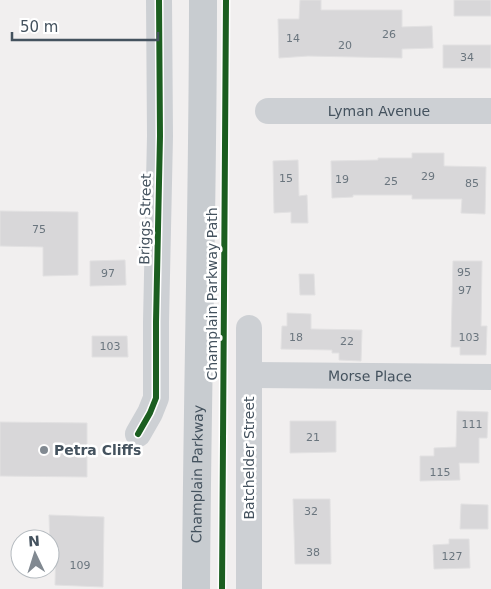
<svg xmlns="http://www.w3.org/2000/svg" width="491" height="589" font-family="'DejaVu Sans',sans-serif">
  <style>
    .building { fill: #d8d7d9; stroke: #e2e1e2 }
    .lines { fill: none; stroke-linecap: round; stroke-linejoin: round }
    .minor { stroke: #cdd0d4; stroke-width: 26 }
    .major { stroke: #c8ccd0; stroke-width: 28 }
    .cycleway-casing { stroke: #fff; stroke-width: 9 }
    .cycleway { stroke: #1b5e20; stroke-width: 6 }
    .poi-dot { fill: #818991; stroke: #fff; stroke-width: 2 }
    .labels { text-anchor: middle; stroke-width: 5; stroke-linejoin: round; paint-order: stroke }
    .number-label { font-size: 11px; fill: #6a757e }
    .street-label { font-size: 14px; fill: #44525e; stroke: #fff }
    .poi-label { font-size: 14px; font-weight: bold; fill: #44525e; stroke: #fff; text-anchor: start }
  </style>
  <rect width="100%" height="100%" fill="#f1efef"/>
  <path class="building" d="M300,0H321V10H402V27L432,26L433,48L402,49V58L308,56L279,58L278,19H299Z
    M454,0H491V16H454Z
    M443,45H491V68H443Z
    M412,153H444V166L486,167L485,214L461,213L462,199H412V195H353V197L332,198L331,161L378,160V158H412Z
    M298,160L299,196L307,195L308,223H291V212L274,213L273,161Z
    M0,211L78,212V275L43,276V247L0,246Z
    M125,260L126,285L90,286V261Z
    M453,261H482L481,326H487L486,355H460V347H451Z
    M299,274H314L315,295H300Z
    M287,313L311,314V329L362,330L361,361L339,360V353H332V350L281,349L282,326H287Z
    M92,336H127L128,357H92Z
    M457,411L488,412L487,438H479V463H459L460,480L420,481V456H434V448L456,447Z
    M290,421H336V452L290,453Z
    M0,422L87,423V477L0,476Z
    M293,499H330L331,564H295Z
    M461,504L488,505V529H460Z
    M49,515L104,517L103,587L55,585L56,545H50Z
    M449,539H469L470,568L434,569L433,545L449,544Z"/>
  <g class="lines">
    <g class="minor">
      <path id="s1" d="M268,111H491"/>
      <path id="s2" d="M250,375L491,377"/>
      <path d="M138,434L150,413L156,398V322L160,136L159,0"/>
      <path d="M249,589V328"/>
    </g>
    <path class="major" id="s3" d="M196,589C197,393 203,196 203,0"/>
    <defs>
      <path id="cycleway" d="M138,434L150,413L156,398V322L160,136L159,0
        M222,589L226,0"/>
    </defs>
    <use href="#cycleway" class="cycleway-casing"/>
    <use href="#cycleway" class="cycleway"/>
  </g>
  <circle class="poi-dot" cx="44" cy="450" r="5"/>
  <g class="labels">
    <g class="number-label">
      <text x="389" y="38">26</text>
      <text x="293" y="42">14</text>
      <text x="345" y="49">20</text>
      <text x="467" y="61">34</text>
      <text x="428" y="180">29</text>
      <text x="286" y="182">15</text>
      <text x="342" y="183">19</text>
      <text x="391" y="185">25</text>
      <text x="472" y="187">85</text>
      <text x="39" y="233">75</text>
      <text x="464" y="276">95</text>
      <text x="108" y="277">97</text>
      <text x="465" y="294">97</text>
      <text x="296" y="341">18</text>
      <text x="469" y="341">103</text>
      <text x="347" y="345">22</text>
      <text x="110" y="350">103</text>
      <text x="472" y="428">111</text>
      <text x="313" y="441">21</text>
      <text x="440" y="476">115</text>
      <text x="311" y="515">32</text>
      <text x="313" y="556">38</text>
      <text x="452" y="560">127</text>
      <text x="80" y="569">109</text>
    </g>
    <g class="street-label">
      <text dy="5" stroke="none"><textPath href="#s1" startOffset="111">Lyman Avenue</textPath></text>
      <text transform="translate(145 219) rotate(-89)" y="5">Briggs Street</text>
      <text transform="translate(212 294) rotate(-90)" y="5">Champlain Parkway Path</text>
      <text dy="5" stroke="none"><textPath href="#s2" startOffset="120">Morse Place</textPath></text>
      <text transform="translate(249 458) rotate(-90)" y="5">Batchelder Street</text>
      <text dy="5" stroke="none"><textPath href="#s3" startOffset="115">Champlain Parkway</textPath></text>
    </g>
    <g class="poi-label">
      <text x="54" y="455">Petra Cliffs</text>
    </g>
  </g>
  <g transform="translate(35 554) rotate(356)"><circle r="24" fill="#ffffff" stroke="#b4babf"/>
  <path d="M0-4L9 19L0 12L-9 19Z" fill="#818991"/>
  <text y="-8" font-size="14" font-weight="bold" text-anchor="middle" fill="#44525e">N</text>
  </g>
  <path d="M12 32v8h146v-8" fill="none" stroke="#44525e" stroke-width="2.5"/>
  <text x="20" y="32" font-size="15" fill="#44525e" stroke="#ffffff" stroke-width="4" paint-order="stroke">50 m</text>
</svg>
